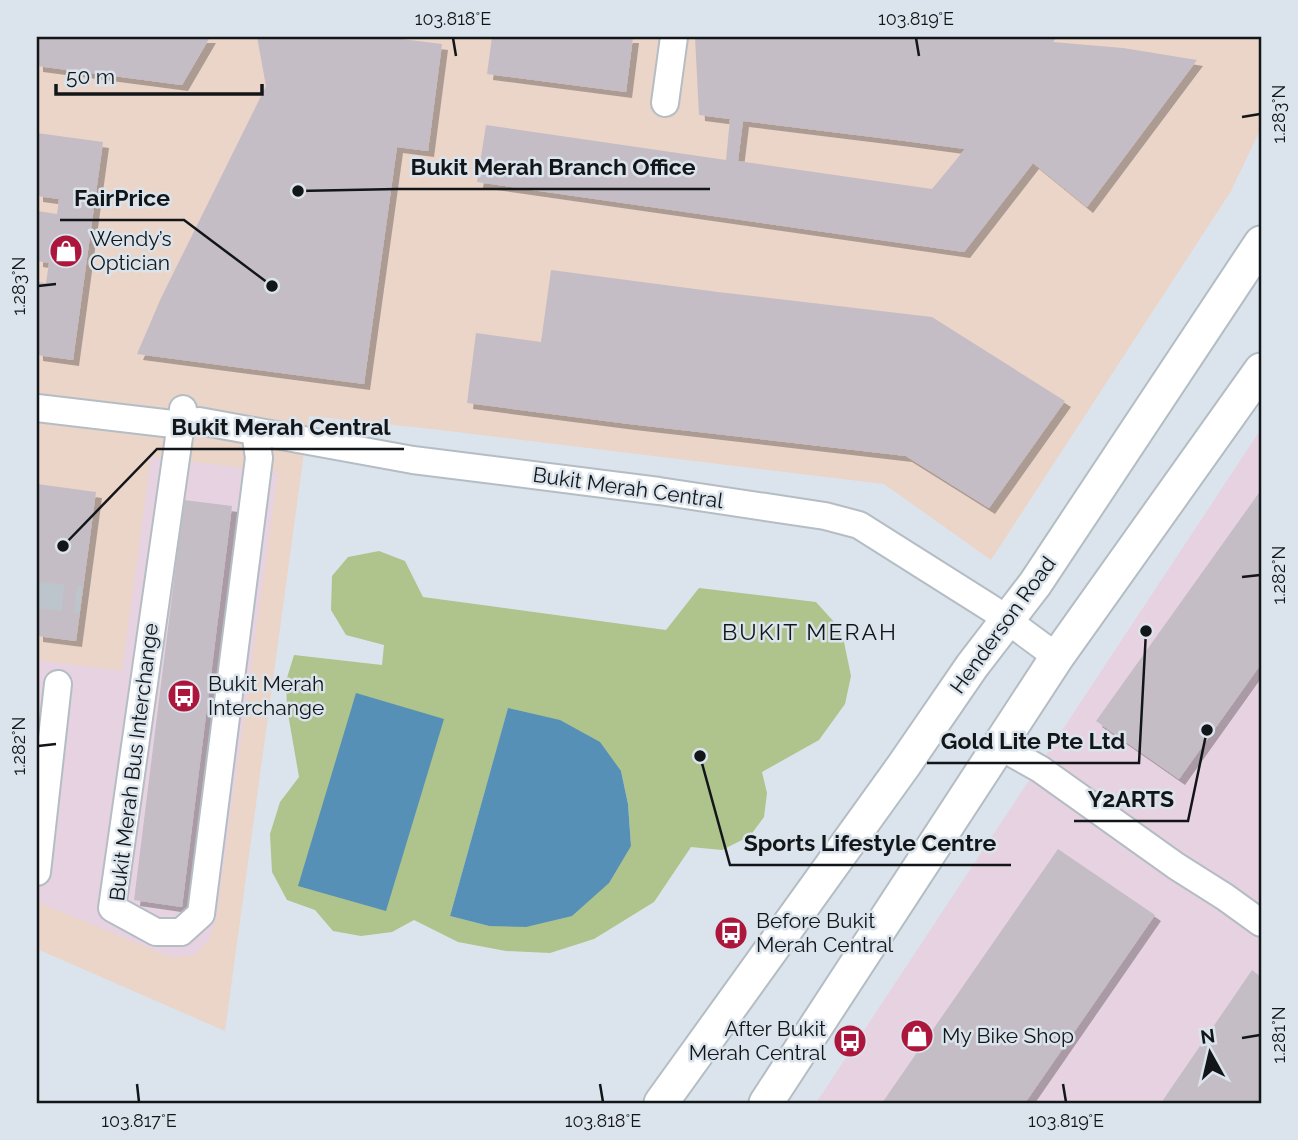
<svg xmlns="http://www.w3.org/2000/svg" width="1298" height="1140" font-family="Raleway,sans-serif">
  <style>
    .commercial { fill: #ebd4c8 }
    .industrial { fill: #e7d2e1 }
    .grass { fill: #afc38c; fill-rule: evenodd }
    .water { fill: #5690b7 }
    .building { fill: #c5bdc6; fill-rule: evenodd; filter: url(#shadow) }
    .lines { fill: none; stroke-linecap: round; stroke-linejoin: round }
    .minor-tunnel { stroke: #bdc5cc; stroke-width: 26; stroke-dasharray: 26 13; stroke-linecap: butt }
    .minor-casing { stroke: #b4bdc4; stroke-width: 30 }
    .major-casing { stroke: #b4bdc4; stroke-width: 37 }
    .minor { stroke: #fff; stroke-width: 26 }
    .major { stroke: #fff; stroke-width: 33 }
    .ticks { fill: none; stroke: #121618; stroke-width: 2.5 }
    .labels { text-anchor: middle; stroke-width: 5; stroke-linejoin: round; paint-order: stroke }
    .poi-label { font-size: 21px; fill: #121618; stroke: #dbe4ec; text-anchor: start }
    .street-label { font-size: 21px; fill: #121618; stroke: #dbe4ec }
    .neighbourhood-label { font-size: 23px; letter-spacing: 2px; fill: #121618; stroke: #dbe4ec }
    .leader { fill: none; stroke: #121618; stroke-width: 2.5 }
    .callout-dot { fill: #121618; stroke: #dbe4ec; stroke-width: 2.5 }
    .callout-label { font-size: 23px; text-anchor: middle; font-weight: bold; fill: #121618; stroke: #dbe4ec; stroke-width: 5; stroke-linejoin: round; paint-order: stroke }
    .neatline { fill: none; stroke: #121618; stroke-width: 2.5 }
    .ticks-label { font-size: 18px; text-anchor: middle; fill: #121618 }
  </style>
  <defs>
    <filter id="shadow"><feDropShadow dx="6" dy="6" stdDeviation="0" flood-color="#0004"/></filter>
  </defs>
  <rect width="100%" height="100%" fill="#dbe4ec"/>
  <path class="commercial" d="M37,37H1261V128L1231,191L991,560L884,484L432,429L309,416L225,1031L37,949Z"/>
  <path class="industrial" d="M1261,429V1103H816Z
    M151,457L278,472L216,920L209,940L195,955L171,957L37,902V660L122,671Z"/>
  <path class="grass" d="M379,551L405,561L423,597L666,630L699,588L816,602L835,623L844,642L851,676L845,704L819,740L762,772L767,793L764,817L750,836L722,850L691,847L654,902L594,939L550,953L506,951L458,942L414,920L392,932L361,936L333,931L315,910L287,900L272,872L270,834L280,802L299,777L287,708L286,681L294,655L382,665L384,645L346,635L331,610L332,576L348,557ZM508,709L621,771L628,804L631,846L489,926L450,916Z"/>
  <path class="water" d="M356,693L444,719L386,911L298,886Z
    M508,708L560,720L600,742L621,771L628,804L631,846L609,883L572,916L526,927L489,926L450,916Z"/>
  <path class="building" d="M37,37H210L182,85L37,66Z
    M257,37H386L442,44L428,151L397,147L364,384L137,354L161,298L266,86Z
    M492,37H633L626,92L487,74Z
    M695,37H1057L1053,42L1123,48L1197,60L1087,207L1033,163L964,252L477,182L486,125L726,160L730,119L699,115ZM743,121L905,141L965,149L932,189L738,161Z
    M37,133L103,142L73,360L37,355V282L46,283L49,263L37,261V211L57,214L59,199L37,196Z
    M551,270L718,292L932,317L1065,401L989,508L906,456L629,424L467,403L476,333L541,342Z
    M37,484L96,492L76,641L37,636Z
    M1261,490V664L1179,779L1096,721Z
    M184,500L232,506L182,907L134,900Z
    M1058,849L1155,915L1025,1103H882Z
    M1252,970L1261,977V1103H1161Z"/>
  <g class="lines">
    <path class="minor-tunnel" d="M37,595L81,600"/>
    <defs>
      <path id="minor" d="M665,103L674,37
        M37,408L181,425L199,421L413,460L659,491L825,516L859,525L992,609L1057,657
        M183,409L112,908L156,932H181L201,914L259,458L255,431
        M999,746L1040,769L1176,866L1225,897L1261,923
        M37,872L58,684"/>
      <path id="major" d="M661,1103L904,765L972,666L1035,584L1261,243
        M766,1103L1057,657L1261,370"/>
    </defs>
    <use href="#minor" class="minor-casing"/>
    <use href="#major" class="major-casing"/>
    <use href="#minor" class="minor"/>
    <use href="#major" class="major"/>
  </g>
  <path class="ticks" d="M453,38L456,56M916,38L919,56M1242,117L1260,114M38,286L56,284M1242,577L1260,575M38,746L56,744M1242,1038L1260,1035M137,1084L139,1102M600,1084L603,1102M1063,1084L1066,1102"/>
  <defs>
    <symbol id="shop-disc" viewBox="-11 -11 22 22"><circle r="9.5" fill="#ac163c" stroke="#dbe4ec"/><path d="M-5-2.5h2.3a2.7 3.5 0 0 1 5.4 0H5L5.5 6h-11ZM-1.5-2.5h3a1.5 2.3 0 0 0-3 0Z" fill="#fff"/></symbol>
    <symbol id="bus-disc" viewBox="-11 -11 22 22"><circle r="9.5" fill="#ac163c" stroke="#dbe4ec"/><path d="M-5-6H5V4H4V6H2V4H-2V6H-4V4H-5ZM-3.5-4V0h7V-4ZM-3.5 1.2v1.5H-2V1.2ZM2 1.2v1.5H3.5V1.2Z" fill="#fff"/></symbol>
  </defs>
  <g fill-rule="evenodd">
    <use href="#shop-disc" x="47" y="232" width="38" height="38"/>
    <use href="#bus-disc" x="165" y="677" width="38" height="38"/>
    <use href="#bus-disc" x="712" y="914" width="38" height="38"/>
    <use href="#shop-disc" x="898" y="1017" width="38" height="38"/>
    <use href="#bus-disc" x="831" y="1022" width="38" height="38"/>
  </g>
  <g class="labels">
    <g class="poi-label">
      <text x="90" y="246">Wendy’s<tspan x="90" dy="24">Optician</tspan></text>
      <text x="208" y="691">Bukit Merah<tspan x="208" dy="24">Interchange</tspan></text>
      <text x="756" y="928">Before Bukit<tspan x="756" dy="24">Merah Central</tspan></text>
      <text x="826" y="1036" text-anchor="end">After Bukit<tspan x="826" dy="24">Merah Central</tspan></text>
      <text x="942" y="1043">My Bike Shop</text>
    </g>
    <g class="street-label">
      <text transform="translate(628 488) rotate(8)" y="7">Bukit Merah Central</text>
      <text transform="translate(1003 625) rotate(-54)" y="7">Henderson Road</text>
      <text transform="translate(134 762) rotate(-83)" y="7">Bukit Merah Bus Interchange</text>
    </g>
    <g class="neighbourhood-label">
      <text x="810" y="640">BUKIT MERAH</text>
    </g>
  </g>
  <path class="leader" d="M298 191L397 189H710M272 286L184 220H60M63 546L157 449H404M1146 631L1139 763H927M1207 730L1188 821H1074M700 756L730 865H1011"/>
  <g class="callout-dot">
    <circle cx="298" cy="191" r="7"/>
    <circle cx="272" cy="286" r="7"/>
    <circle cx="63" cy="546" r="7"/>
    <circle cx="1146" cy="631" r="7"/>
    <circle cx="1207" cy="730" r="7"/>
    <circle cx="700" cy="756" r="7"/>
  </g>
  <g class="callout-label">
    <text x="553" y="175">Bukit Merah Branch Office</text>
    <text x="122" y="206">FairPrice</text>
    <text x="281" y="435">Bukit Merah Central</text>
    <text x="1033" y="749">Gold Lite Pte Ltd</text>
    <text x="1131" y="807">Y2ARTS</text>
    <text x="870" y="851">Sports Lifestyle Centre</text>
  </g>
  <rect width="1298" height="1140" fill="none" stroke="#dbe4ec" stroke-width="77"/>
  <g transform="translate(1210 1053) rotate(352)" stroke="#dbe4ec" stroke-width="5" paint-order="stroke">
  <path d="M0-5L12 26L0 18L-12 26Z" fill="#121618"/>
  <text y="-10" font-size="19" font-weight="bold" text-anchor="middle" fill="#121618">N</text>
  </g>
  <path d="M56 84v10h206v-10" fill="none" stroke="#121618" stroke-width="3.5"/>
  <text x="66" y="84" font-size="21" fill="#121618" stroke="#dbe4ec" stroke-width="5" paint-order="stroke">50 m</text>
  <rect x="38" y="38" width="1222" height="1064" class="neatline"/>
  <g class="ticks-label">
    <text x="453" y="25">103.818°E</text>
    <text x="916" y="25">103.819°E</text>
    <text transform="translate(1279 114) rotate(-90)" y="6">1.283°N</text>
    <text transform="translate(19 286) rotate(-90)" y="6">1.283°N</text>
    <text transform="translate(1279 575) rotate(-90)" y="6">1.282°N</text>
    <text transform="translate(19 746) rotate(-90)" y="6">1.282°N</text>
    <text transform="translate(1279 1035) rotate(-90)" y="6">1.281°N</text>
    <text x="139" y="1127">103.817°E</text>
    <text x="603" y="1127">103.818°E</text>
    <text x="1066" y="1127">103.819°E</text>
  </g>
</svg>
